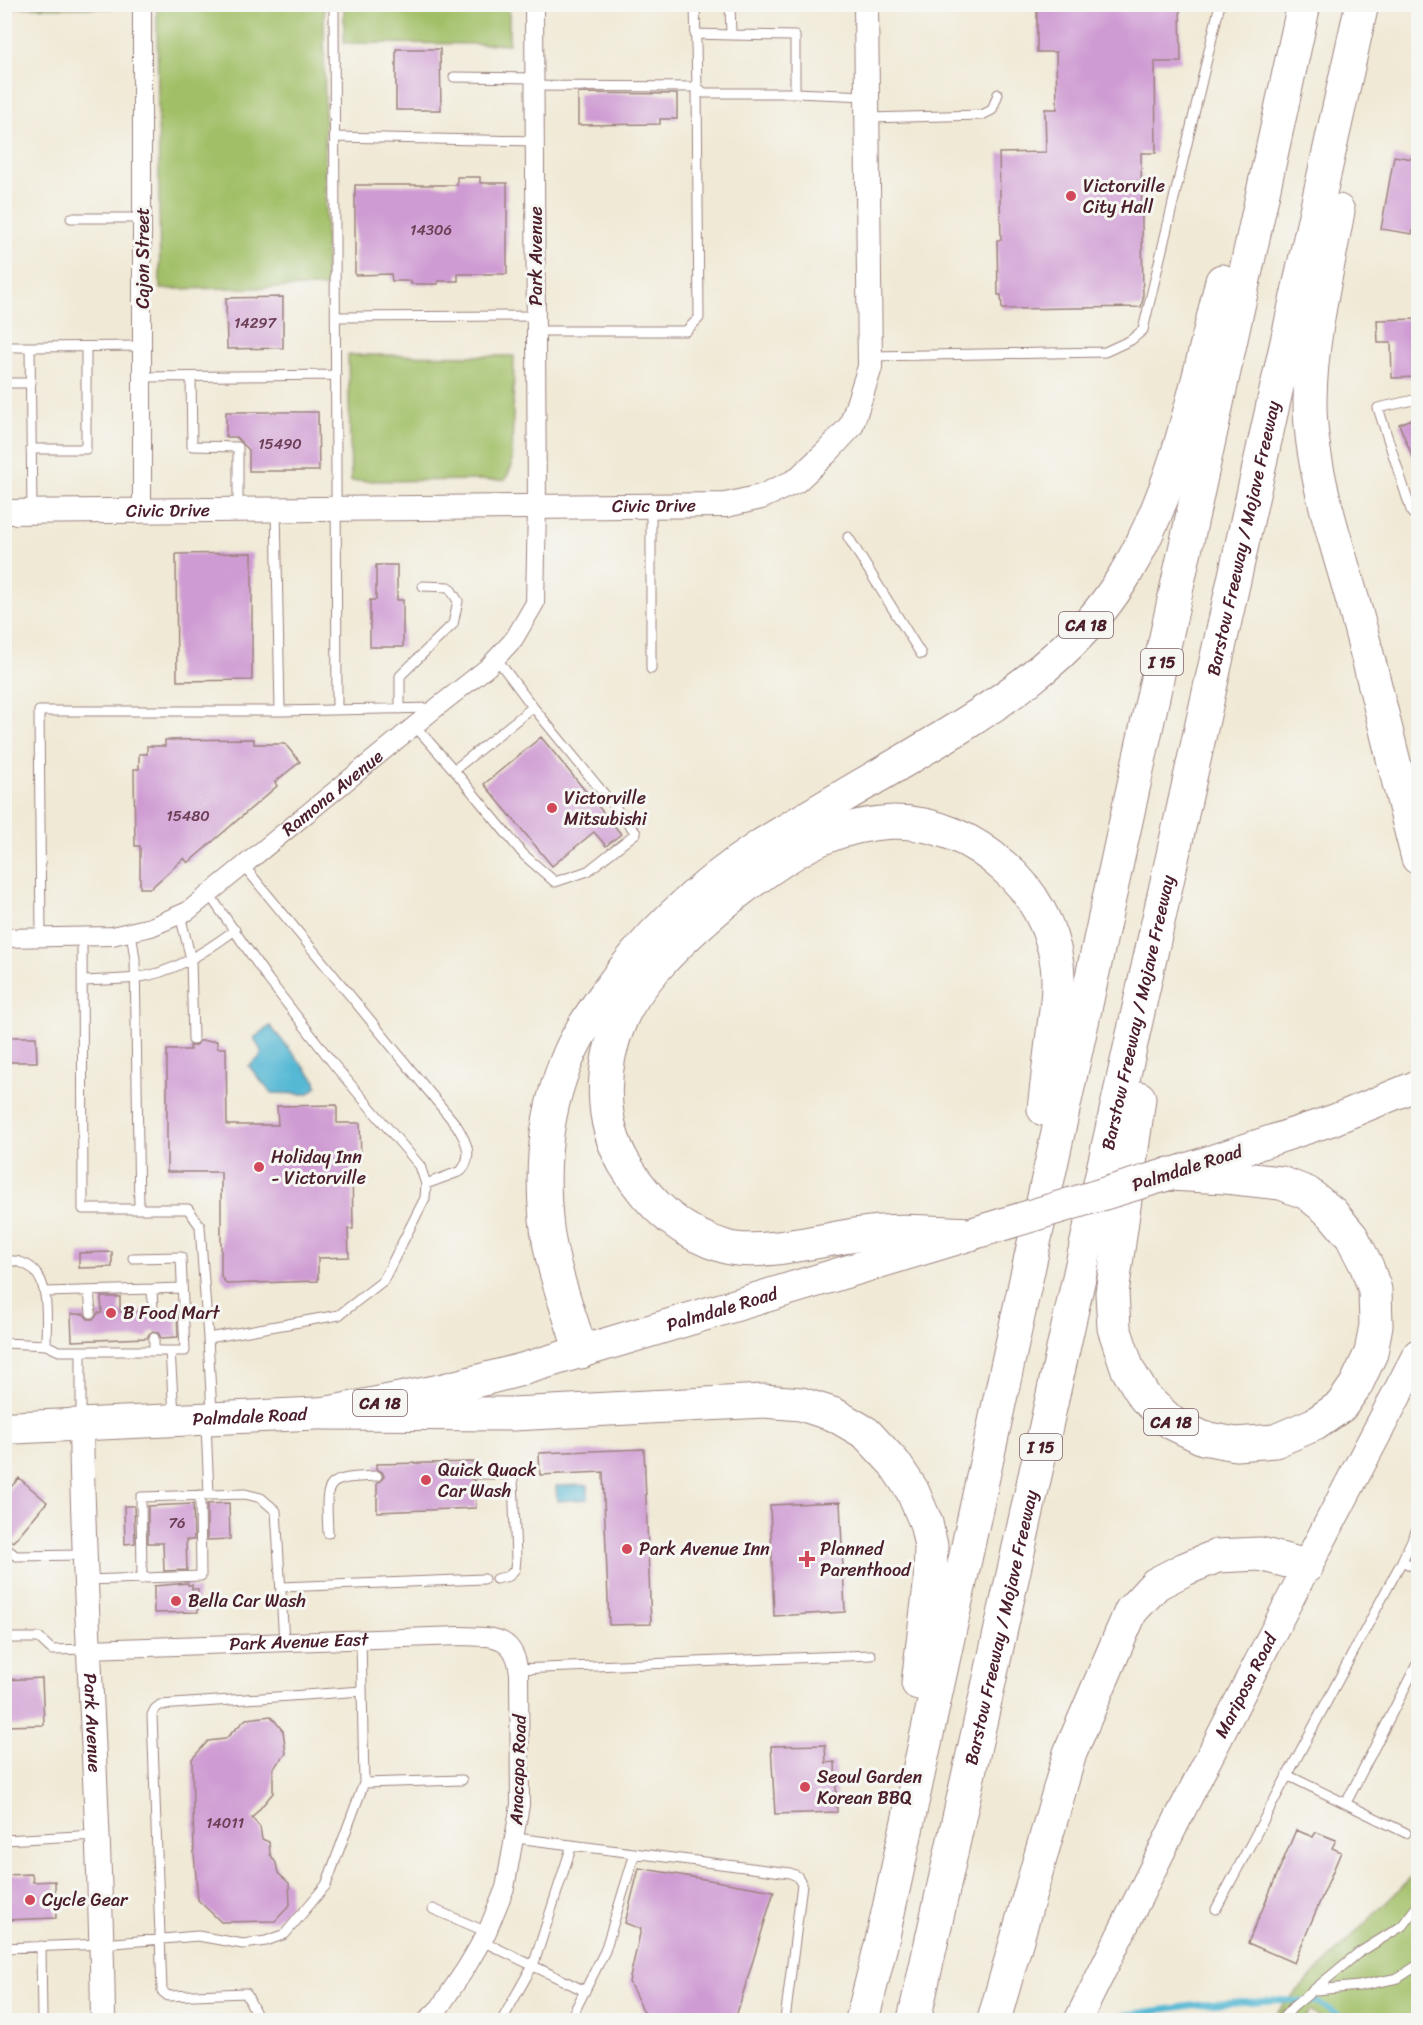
<svg xmlns="http://www.w3.org/2000/svg" width="1423" height="2025" font-family="Sriracha,sans-serif">
  <style>
    .green { fill: #a1bf66; stroke: #766f48; stroke-width: 1.5 }
    .water { fill: #55b8d4; stroke: #506c80; stroke-width: 1.5 }
    .lines { fill: none; stroke-linecap: round; stroke-linejoin: round }
    .stream { stroke: #55b8d4; stroke-width: 6 }
    .building { fill: #cf9bd3 }
    .service-casing { stroke: #9d8480; stroke-width: 11 }
    .minor-casing { stroke: #9d8480; stroke-width: 20 }
    .tertiary-casing { stroke: #9d8480; stroke-width: 26 }
    .secondary-casing { stroke: #9d8480; stroke-width: 29 }
    .primary-casing { stroke: #9d8480; stroke-width: 32 }
    .trunk-casing { stroke: #9d8480; stroke-width: 34 }
    .motorway-casing { stroke: #9d8480; stroke-width: 35 }
    .service { stroke: #fff; stroke-width: 9 }
    .minor { stroke: #fff; stroke-width: 18 }
    .tertiary { stroke: #fff; stroke-width: 24 }
    .secondary { stroke: #fff; stroke-width: 27 }
    .primary { stroke: #fff; stroke-width: 30 }
    .trunk { stroke: #fff; stroke-width: 32 }
    .motorway { stroke: #fff; stroke-width: 33 }
    .trunk-bridge-casing { stroke: #9d8480; stroke-width: 34; stroke-linecap: butt }
    .trunk-bridge { stroke: #fff; stroke-width: 32 }
    .poi-dot { fill: #d1495b; stroke: #f6f6f2; stroke-width: 2 }
    .labels { text-anchor: middle; stroke-width: 6; stroke-linejoin: round; paint-order: stroke }
    .number-label { font-size: 15px; fill: #6b3e55 }
    .shield { fill: #f6f6f2; stroke: #7e6067; stroke-width: 1.5 }
    .shield-label { font-size: 16px; font-weight: bold; fill: #4a1f2b }
    .poi-label { font-size: 18px; fill: #4a1f2b; stroke: #f6f6f2; text-anchor: start }
    .street-label { font-size: 18px; fill: #4a1f2b; stroke: #f6f6f2 }
  </style>
  <rect width="100%" height="100%" fill="#f6f6f2"/>
  <filter id="ink" filterUnits="userSpaceOnUse"><feTurbulence type="fractalNoise" baseFrequency=".0167" numOctaves="2"/><feDisplacementMap in="SourceGraphic" scale="12" xChannelSelector="R" yChannelSelector="G"/><feConvolveMatrix kernelMatrix="1 2 1 2 8 2 1 2 1" color-interpolation-filters="sRGB"/></filter>
  <filter id="wash" filterUnits="userSpaceOnUse"><feTurbulence type="fractalNoise" baseFrequency=".008" numOctaves="4" result="noise"/><feDisplacementMap in="SourceGraphic" scale="24" xChannelSelector="R" yChannelSelector="G"/><feGaussianBlur stdDeviation="1.35" result="paint"/><feColorMatrix in="noise" values="0 0 0 0 0 0 0 0 0 0 0 0 0 0 0 0 0 1.4 0 .05"/><feComposite in="paint" operator="in"/></filter>
  <g filter="url(#wash)">
    <rect width="100%" height="100%" fill="#f0e9d5"/>
    <path class="green" d="M5,4H112V8L5,7Z
      M157,5H324L326,287L160,289Z
      M344,5H509V44L344,43Z
      M348,355L514,356L512,466L505,480L351,481Z
      M1418,1871V2020H1323L1310,2011L1303,2020H1272L1285,2003Z"/>
    <path class="water" d="M270,1026L316,1081L317,1086L308,1094L271,1093L249,1066L259,1058L262,1053L254,1038Z
      M588,1485V1499L557,1501L556,1486Z"/>
    <g class="lines">
      <path class="stream" d="M1123,2015L1196,2005L1280,2000L1317,2002L1346,2020"/>
    </g>
    <g id="blocks">
      <path class="building" d="M1037,4H1180L1181,62H1155L1156,153H1141L1143,299L1141,307L1002,309L1001,295H998L997,240H1001L999,153L1046,152L1045,109H1057L1056,52H1037Z
        M396,49H440L441,110H396Z
        M578,93L677,94V119H660V124L578,125Z
        M1394,156L1419,160V196L1412,234L1381,229Z
        M457,177H480V183H507V274H458V281H438V284H411V281H392L391,274L355,275V185H457Z
        M283,297V348L227,349L226,298Z
        M1419,319V377L1392,378L1391,343H1378L1377,320Z
        M226,412H318L319,471H249V450L236,437H226Z
        M1419,416V470H1418L1399,424Z
        M252,553V680L177,681L176,554Z
        M376,565H397V600H403V647H370V600H376Z
        M541,737L621,834L606,846L594,832L552,866L484,784Z
        M254,739V744H285L300,762L275,782L277,786L188,863L184,858L151,888H140V846H135L134,769H139V754H147V746H165V740Z
        M4,1037H36L37,1062H4Z
        M199,1041H217V1048H226L227,1125H278L277,1106L337,1105V1123H360L361,1161L352,1162L353,1229H348L349,1257L318,1258V1281L227,1284L221,1277V1172H167V1050H190V1046H196Z
        M112,1252V1267L79,1268V1253Z
        M101,1297H120V1312L146,1311L148,1315L153,1318L157,1316L160,1311L177,1310L178,1337L161,1338L158,1333L153,1331L149,1334L147,1338L72,1341L71,1314H84L88,1319H94L98,1313H102Z
        M644,1449L651,1624L609,1625L603,1472L540,1475L539,1453Z
        M475,1462V1467L470,1470L468,1475L471,1479L475,1481L476,1508L377,1512V1483L381,1481L384,1476L382,1472L376,1469V1464Z
        M19,1478L47,1502L13,1542L4,1535V1495Z
        M840,1502L845,1612L774,1616L770,1505Z
        M229,1503L230,1539L207,1540V1504Z
        M193,1504L194,1540H186L187,1570L164,1571L163,1543H148V1506Z
        M124,1506H134L135,1543L125,1544Z
        M188,1583V1585H192V1589H198V1612L154,1613V1586Z
        M42,1678L44,1725L4,1726V1680Z
        M271,1716L283,1731L286,1754L273,1768V1793L252,1818L260,1827L262,1839L269,1842L270,1854L276,1863L278,1873L289,1883L290,1905L275,1921L221,1922L198,1900L194,1853L192,1759L208,1741L225,1739L246,1719Z
        M825,1745L826,1763L835,1762L837,1812L775,1814L771,1746Z
        M1296,1830L1313,1837L1316,1832L1336,1840L1332,1848L1341,1852L1294,1963L1248,1943Z
        M639,1868L774,1891L735,2020H648L629,1982L641,1929L625,1923Z
        M32,1874L33,1882L55,1881L56,1918L4,1920V1875Z"/>
    </g>
  </g>
  <g filter="url(#ink)">
    <use href="#blocks" fill-opacity="0" stroke="#9d8480" stroke-width="1.5"/>
    <g class="lines">
      <defs>
        <path id="service" d="M334,4L337,709
          M695,4L697,87L704,93H795
          M730,4L731,35L795,36V93L867,96
          M695,34L731,35
          M454,77L535,78
          M535,86L697,87L699,318L686,331H536
          M869,118L982,115L992,110L998,94
          M335,137L535,141
          M71,218H143
          M336,317L536,316
          M4,347H30
          M872,356L1105,352L1131,340L1143,330L1220,4
          M142,377L336,375
          M191,377L192,446L238,447V509
          M4,383H31
          M1418,399L1378,408L1412,513L1418,510
          M31,449H86V347
          M32,510L30,347L143,346
          M276,510L280,711
          M848,537L921,654
          M651,669V506
          M400,709V676L453,624L458,601L449,587L423,586
          M415,726L454,770L533,707L496,658
          M454,770L524,855L555,882L588,871L636,833L533,707
          M244,866L457,1126C466,1141 474,1156 461,1171L426,1184
          M180,915L191,959L193,1040
          M131,932L135,959L139,1209
          M82,937L83,1209H188L200,1226L208,1338L339,1315L383,1281L425,1198L426,1184L420,1166L335,1066L268,979L209,894
          M41,938L39,711H280L434,708
          M83,981C100,980 117,980 134,978C172,974 205,952 235,930
          M4,1261C9,1261 15,1260 19,1262C53,1270 46,1318 46,1345
          M152,1289L182,1288
          M89,1291L91,1313
          M45,1292L152,1289L153,1311
          M154,1338V1351
          M208,1338L212,1413
          M4,1343L46,1345L59,1351H185L181,1257L133,1258
          M170,1351L174,1414
          M81,1352V1418
          M206,1424L209,1495
          M475,1474H508L513,1478L516,1558L515,1569L509,1576L496,1579
          M328,1533C326,1481 322,1478 377,1476
          M4,1547L16,1556L83,1555
          M1402,1561L1418,1569
          M142,1579L141,1497L245,1494L261,1498L276,1511L284,1642
          M87,1580L201,1576L200,1495
          M281,1587L484,1579
          M4,1638H39L52,1650L89,1649
          M518,1669L871,1655
          M1287,1775L1406,1833
          M364,1783L462,1780
          M1346,1803L1418,1662
          M516,1838L790,1873L797,1876L802,1884L785,2020
          M4,1840L97,1835
          M433,1909L487,1932
          M1216,1909L1402,1561L1418,1527
          M482,1941L585,1991
          M41,1946L42,2020
          M4,1948L103,1944L198,1936L243,1944L266,1941L285,1934L326,1885L364,1783L361,1640
          M1316,1990L1359,1986L1398,1978L1418,1965
          M259,2020L246,1993L168,1996L162,1991L152,1715L155,1709L160,1705L362,1691
          M502,2020L534,1963L572,1845
          M570,2020L605,1951L635,1853
          M1281,2020L1293,2007L1357,1954L1402,1926L1418,1905"/>
        <g id="minor">
          <path d="M142,511V4"/>
          <path id="s1" d="M4,938L112,936L151,927L188,911L436,708L488,667L514,639L535,603L537,507L534,4"/>
          <path id="s2" d="M89,1649L460,1636C493,1637 515,1634 519,1674L520,1805L505,1888L487,1932L466,1968L440,2007L427,2020"/>
        </g>
        <g id="tertiary">
          <path id="s3" d="M4,512L726,505L761,497L796,481L827,452L851,426L870,367L866,4"/>
          <path id="s4" d="M81,1425C84,1624 101,1822 103,2020"/>
        </g>
        <g id="secondary">
          <path id="s5" d="M1078,2020L1176,1822L1307,1566"/>
        </g>
        <path id="primary" d="M1176,1172L1333,1120L1418,1085
          M1307,1566L1418,1354"/>
        <g id="trunk">
          <path id="s6" d="M4,1428L326,1413L438,1391L520,1370L965,1236"/>
        </g>
        <g id="motorway">
          <path d="M1338,211C1327,273 1311,336 1310,399C1309,469 1339,549 1357,616C1379,697 1397,778 1418,858"/>
          <path d="M1139,1098L1112,1293L1114,1328L1128,1370L1145,1398L1172,1423L1203,1438L1236,1444L1275,1441L1315,1424L1341,1406L1356,1385L1371,1353L1376,1325L1375,1290L1367,1267L1352,1237L1332,1213L1307,1193L1281,1183L1226,1177L1169,1174"/>
          <path d="M971,1234C939,1233 901,1229 870,1233C832,1237 760,1257 726,1247C681,1234 649,1205 625,1165C599,1121 600,1066 621,1019C647,958 760,867 820,839C843,829 869,823 894,822C935,822 973,839 1003,866C1032,890 1052,927 1057,964C1060,987 1056,1010 1053,1033C1050,1058 1047,1084 1044,1109"/>
          <path d="M581,1352C568,1309 550,1264 546,1219C541,1167 546,1111 566,1062C575,1038 590,1016 605,995C647,934 700,886 762,845C806,818 850,792 895,766C981,715 1073,663 1126,573C1178,485 1198,379 1222,281"/>
          <path d="M326,1413L513,1414L764,1401L801,1404L835,1415L866,1433L894,1463L912,1490L926,1523L931,1546L930,1586L918,1683"/>
          <path d="M862,2020L881,1945C1020,1298 1164,652 1304,4"/>
          <path id="s7" d="M914,2020L1362,4"/>
          <path d="M994,2020L1070,1753L1131,1611L1156,1584L1185,1569L1217,1556L1260,1554L1307,1566"/>
        </g>
      </defs>
      <use href="#service" class="service-casing"/>
      <use href="#minor" class="minor-casing"/>
      <use href="#tertiary" class="tertiary-casing"/>
      <use href="#secondary" class="secondary-casing"/>
      <use href="#primary" class="primary-casing"/>
      <use href="#trunk" class="trunk-casing"/>
      <use href="#motorway" class="motorway-casing"/>
      <use href="#service" class="service"/>
      <use href="#minor" class="minor"/>
      <use href="#tertiary" class="tertiary"/>
      <use href="#secondary" class="secondary"/>
      <use href="#primary" class="primary"/>
      <use href="#trunk" class="trunk"/>
      <use href="#motorway" class="motorway"/>
      <defs>
        <path id="trunk-bridge" d="M971,1234L1169,1174"/>
      </defs>
      <use href="#trunk-bridge" class="trunk-bridge-casing"/>
      <use href="#trunk-bridge" class="trunk-bridge"/>
    </g>
  </g>
  <g class="poi-dot">
    <circle cx="1071" cy="196" r="6"/>
    <circle cx="552" cy="808" r="6"/>
    <circle cx="259" cy="1167" r="6"/>
    <circle cx="111" cy="1313" r="6"/>
    <circle cx="426" cy="1480" r="6"/>
    <circle cx="627" cy="1549" r="6"/>
    <path d="M804 1550h6v6h6v6h-6v6h-6v-6h-6v-6h6z"/>
    <circle cx="176" cy="1601" r="6"/>
    <circle cx="805" cy="1787" r="6"/>
    <circle cx="30" cy="1900" r="6"/>
  </g>
  <g class="labels">
    <g class="number-label">
      <text x="431" y="235">14306</text>
      <text x="255" y="328">14297</text>
      <text x="280" y="449">15490</text>
      <text x="188" y="821">15480</text>
      <text x="177" y="1528">76</text>
      <text x="225" y="1828">14011</text>
    </g>
    <g class="shield">
      <rect x="1059" y="612" width="54" height="26" rx="4.5"/>
      <rect x="1141" y="649" width="42" height="26" rx="4.5"/>
      <rect x="353" y="1390" width="54" height="26" rx="4.5"/>
      <rect x="1144" y="1409" width="54" height="26" rx="4.5"/>
      <rect x="1020" y="1434" width="42" height="26" rx="4.5"/>
    </g>
    <g class="shield-label">
      <text x="1086" y="631">CA 18</text>
      <text x="1162" y="668">I 15</text>
      <text x="380" y="1409">CA 18</text>
      <text x="1171" y="1428">CA 18</text>
      <text x="1041" y="1453">I 15</text>
    </g>
    <g class="poi-label">
      <text x="1083" y="192">Victorville<tspan x="1083" dy="21">City Hall</tspan></text>
      <text x="564" y="804">Victorville<tspan x="564" dy="21">Mitsubishi</tspan></text>
      <text x="271" y="1163">Holiday Inn<tspan x="271" dy="21">- Victorville</tspan></text>
      <text x="123" y="1319">B Food Mart</text>
      <text x="438" y="1476">Quick Quack<tspan x="438" dy="21">Car Wash</tspan></text>
      <text x="639" y="1555">Park Avenue Inn</text>
      <text x="820" y="1555">Planned<tspan x="820" dy="21">Parenthood</tspan></text>
      <text x="188" y="1607">Bella Car Wash</text>
      <text x="817" y="1783">Seoul Garden<tspan x="817" dy="21">Korean BBQ</tspan></text>
      <text x="42" y="1906">Cycle Gear</text>
    </g>
    <g class="street-label">
      <text transform="translate(536 256) rotate(-90)" y="6">Park Avenue</text>
      <text transform="translate(143 258) rotate(-90)" y="6">Cajon Street</text>
      <text dy="6" stroke="none"><textPath href="#s3" startOffset="650">Civic Drive</textPath></text>
      <text dy="6" stroke="none"><textPath href="#s3" startOffset="164">Civic Drive</textPath></text>
      <text dy="6" stroke="none"><textPath href="#s7" startOffset="1518">Barstow Freeway / Mojave Freeway</textPath></text>
      <text dy="6" stroke="none"><textPath href="#s1" startOffset="375">Ramona Avenue</textPath></text>
      <text dy="6" stroke="none"><textPath href="#s7" startOffset="1032">Barstow Freeway / Mojave Freeway</textPath></text>
      <text transform="translate(1187 1168) rotate(-18)" y="6">Palmdale Road</text>
      <text dy="6" stroke="none"><textPath href="#s6" startOffset="732">Palmdale Road</textPath></text>
      <text dy="6" stroke="none"><textPath href="#s6" startOffset="246">Palmdale Road</textPath></text>
      <text dy="6" stroke="none"><textPath href="#s7" startOffset="402">Barstow Freeway / Mojave Freeway</textPath></text>
      <text dy="6" stroke="none"><textPath href="#s2" startOffset="210">Park Avenue East</textPath></text>
      <text dy="6" stroke="none"><textPath href="#s5" startOffset="374">Mariposa Road</textPath></text>
      <text dy="6" stroke="none"><textPath href="#s4" startOffset="298">Park Avenue</textPath></text>
      <text transform="translate(518 1770) rotate(-88)" y="6">Anacapa Road</text>
    </g>
  </g>
  <rect width="1423" height="2025" fill="none" stroke="#f6f6f2" stroke-width="24"/>
</svg>
